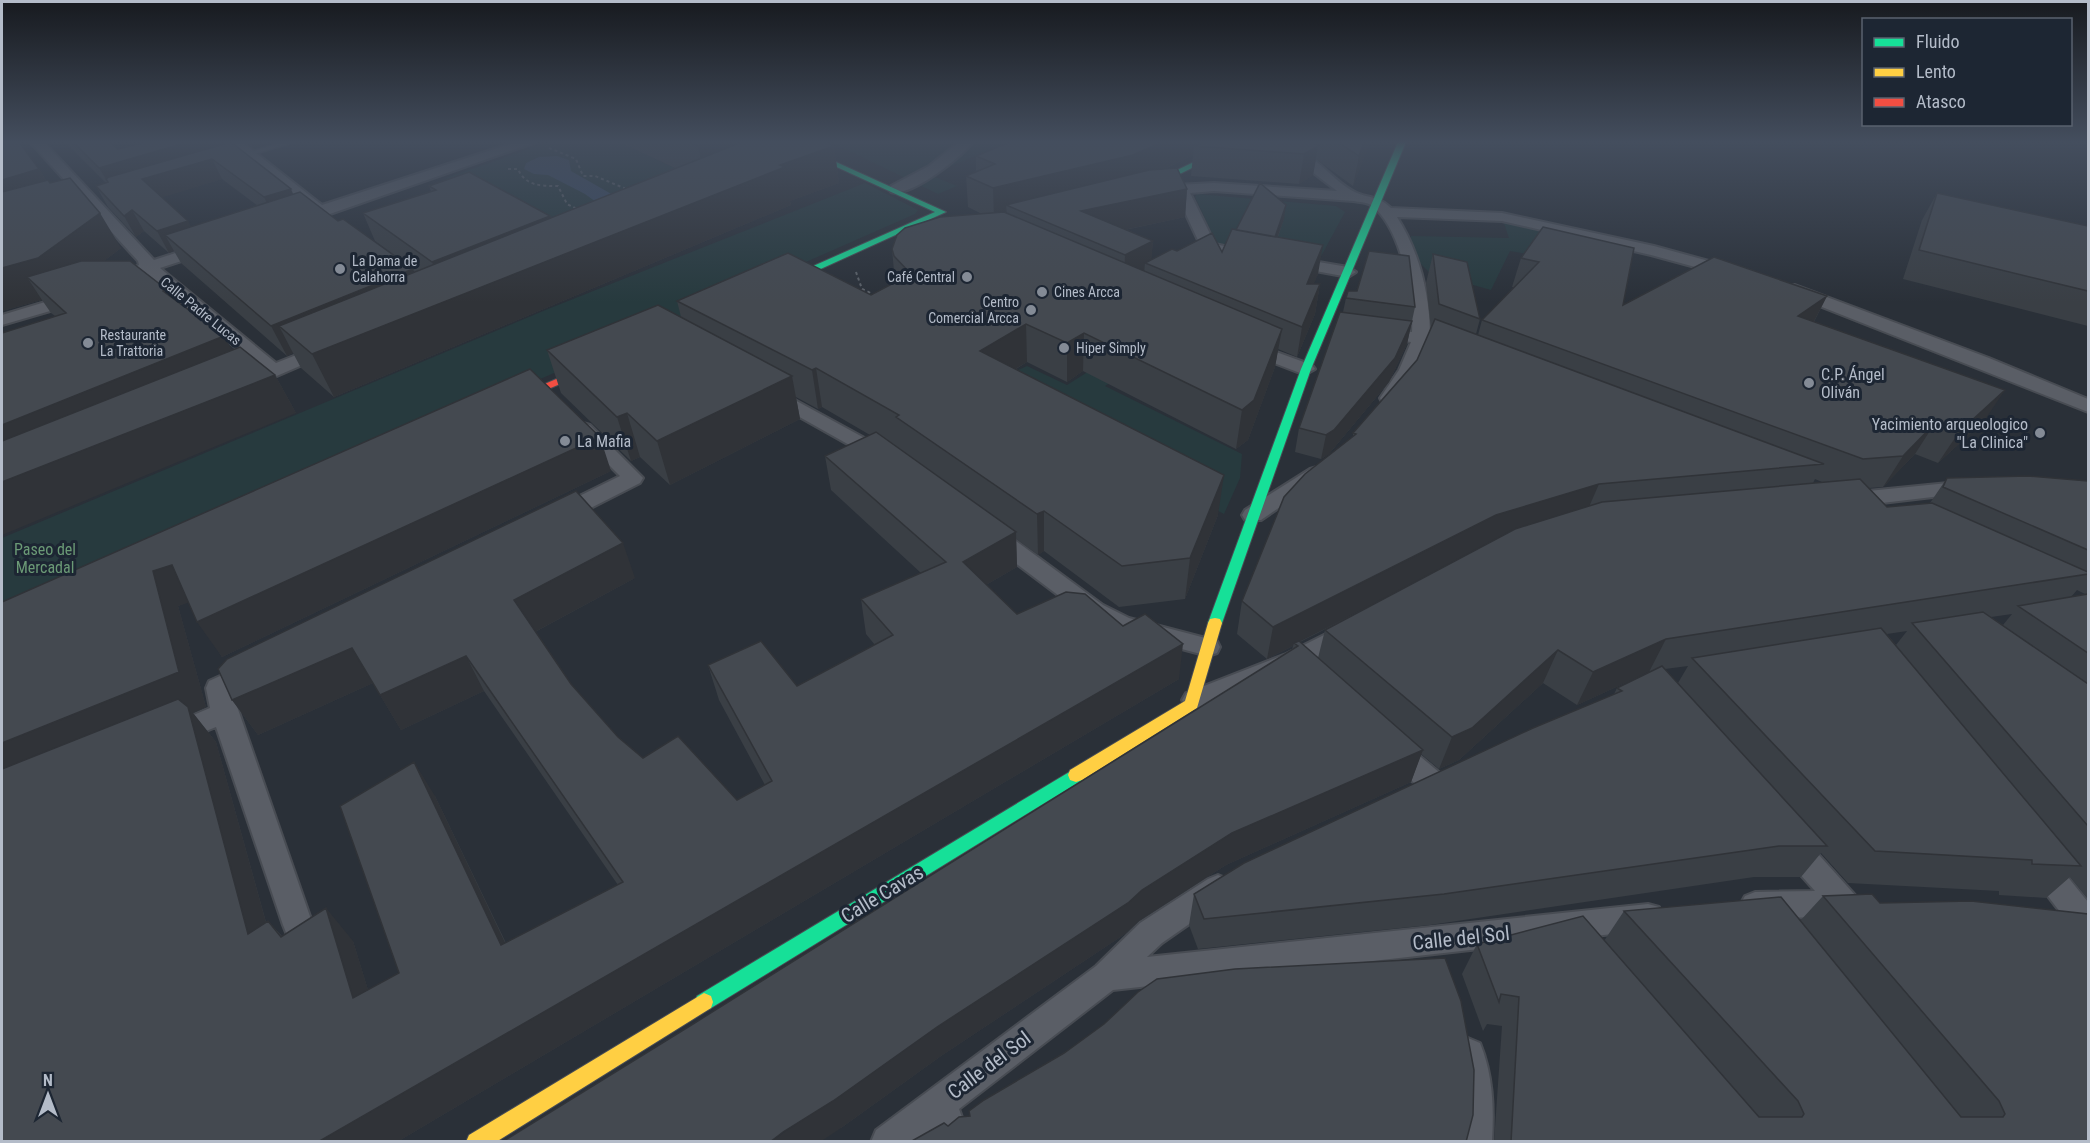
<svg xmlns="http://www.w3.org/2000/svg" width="2090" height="1143" font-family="'Roboto Condensed',sans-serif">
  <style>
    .green { fill: #273a3e }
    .water { fill: #384963 }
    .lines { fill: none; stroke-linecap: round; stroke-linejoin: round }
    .lane-casing { stroke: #484c53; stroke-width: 3 }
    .street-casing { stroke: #484c53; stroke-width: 4 }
    .fast-casing { stroke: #484c53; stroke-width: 2 }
    .slow-casing { stroke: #484c53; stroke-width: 2 }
    .jam-casing { stroke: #484c53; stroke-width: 2 }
    .path { stroke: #5d636a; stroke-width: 2; stroke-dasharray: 3 3; stroke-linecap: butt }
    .lane { fill: #5a5e66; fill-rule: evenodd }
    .street { fill: #5a5e66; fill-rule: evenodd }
    .fast { fill: #16e098; fill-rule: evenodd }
    .slow { fill: #ffcf43; fill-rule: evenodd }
    .jam { fill: #f24e42; fill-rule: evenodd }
    .wall { fill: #3a3f45; fill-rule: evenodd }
    .shaded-wall { fill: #303338 }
    .building { fill: #444950; stroke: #303338; stroke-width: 1.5 }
    .poi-dot { fill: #848b96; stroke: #1d2633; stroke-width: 2 }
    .labels { text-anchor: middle; stroke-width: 6; stroke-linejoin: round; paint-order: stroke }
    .far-poi-label { font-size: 14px; fill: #b4bcc9; stroke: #1d2633; text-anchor: start }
    .far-street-label { font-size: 14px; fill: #b4bcc9; stroke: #1d2633 }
    .poi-label { font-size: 16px; fill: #b4bcc9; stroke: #1d2633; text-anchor: start }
    .park-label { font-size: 16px; fill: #6b9a76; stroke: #1d2633 }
    .near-street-label { font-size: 20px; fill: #b4bcc9; stroke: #1d2633 }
  </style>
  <rect width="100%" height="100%" fill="#2a3038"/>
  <path class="green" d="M549,142H619L700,180L551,240L446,178Z
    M831,142H1008L930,175L957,186L938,194Z
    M865,183L918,210L915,214L2,616V538L548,309Z
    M1197,194L1336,206L1345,212L1318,262L1217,244L1195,197Z
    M1502,217L1543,233L1534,255L1510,251L1491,290L1430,273L1408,251L1411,236L1509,238Z
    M909,314L1018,370L1027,366L1067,385L1154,330L1176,339L1105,386L1242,454L1240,478L1224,514L1047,422Z"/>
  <path class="water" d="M557,156L569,160L571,171L622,200L603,207L585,194L548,175L534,174L524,169L526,163L539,157Z"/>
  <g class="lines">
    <defs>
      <path id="lane" d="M283,142H294L247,156L243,154Z"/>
      <path id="street" d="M30,142H44L154,260L200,245H212L214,248L212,251L160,268L276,363L324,344L330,345L333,349L330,353L251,387H237L235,383L237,379L262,369L146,274L120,286H108L106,283L108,280L139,265L138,261Z
        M227,142H242L322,205L516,142H536L327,215L295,224L290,222L287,219L309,209Z
        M959,142H973C960,158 912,197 891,192L889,189L891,186L929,166Z
        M1273,142C1307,140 1328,180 1357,193C1371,199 1377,195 1391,208L1502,213L1654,246L1738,269L1740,272L1732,277L1651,255L1502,221L1397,217C1419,251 1430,295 1430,335L1459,346L1462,350L1453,355L1428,347L1417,370L1396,402H1382L1380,398L1399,370L1411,342L1380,338L1371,333L1380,328L1412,332C1414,297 1401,227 1371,205C1366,202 1359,202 1353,201L1214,191L1190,193L1215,244L1233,248L1235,251L1227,256L1203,251L1176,193L1158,194L1151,190L1158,186L1214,183L1337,191Z
        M1289,257L1348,267L1356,272L1348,277L1283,265L1281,262Z
        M1795,285L1989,358L2088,399V412L1789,294L1787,290L1789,286Z
        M75,293L83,298L81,302L2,325V315Z
        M1249,342L1312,365L1315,369L1306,374L1300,373L1243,351L1240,347Z
        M771,387L890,452L893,456L890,460H876L764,397L762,393L764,389Z
        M583,423L590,425L643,478L640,483L567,520H551L548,515L551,510L620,476L573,429Z
        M1317,467L1324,469L1327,473L1324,477L1261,520H1245L1242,515L1245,510L1310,469Z
        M1968,481L1975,482L1978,487L1975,492L1848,507L1841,505L1838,500L1841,495L1848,493Z
        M993,528L1001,530L1103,605L1129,618L1217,641L1220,647L1217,653L1208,656L1114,631L1087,617L985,540L982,535L985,530Z
        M1346,624L1354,627L1358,633L1354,639L1304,666L1195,710L1186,707L1182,700L1186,693L1286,654Z
        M251,662L260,665L263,671L260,677L232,692L313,925L309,935L298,939L287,935L283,925L216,727L174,744L165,741L161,734L165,727L210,708L206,688L209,681Z
        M1394,739L1403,742L1446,778L1450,786L1446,794L1436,797L1426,794L1385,756L1381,749L1385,742Z
        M1791,832L1801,835L1855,895L1860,904L1855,913L1845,917L1755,918L1745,914L1740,905L1745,896L1755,892L1815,891L1781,853L1777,844L1781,835Z
        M2040,852L2050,855L2088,902V937L2077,934L2030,873L2026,864L2030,855Z
        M1218,875L1228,879L1233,888L1228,897L1162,943L1147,957L1648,904L1659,907L1663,917L1659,927L1648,930L1113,990L959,1109L971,1142H937L932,1129L917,1142H871L876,1130L1096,966L1140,923L1208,879Z
        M1468,1038L1480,1043C1493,1075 1494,1107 1492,1142H1458L1460,1098L1452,1054L1456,1043Z"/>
      <path id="fast" d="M782,142H792L946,212L781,287H775V283L935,212Z
        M1235,142H1245L1143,192L1136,190Z
        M1398,142H1406L1311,369L1222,623L1220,627H1210L1208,623L1301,369Z
        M1076,768L1082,770L1084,775L1082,780L711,1008L704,1011L697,1008L695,1002L697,996Z"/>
      <path id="slow" d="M1215,618L1220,619L1222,623L1197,708L1082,780L1076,782L1070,780L1068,775L1070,770L1185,701L1208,623L1210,619Z
        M704,993L711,996L713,1002L711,1008L496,1142H466L469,1135Z"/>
      <path id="jam" d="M596,362L601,365L600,367L513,404L509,405L503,402Z"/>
    </defs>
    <use href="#lane" class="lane-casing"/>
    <use href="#street" class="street-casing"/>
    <use href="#fast" class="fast-casing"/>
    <use href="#slow" class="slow-casing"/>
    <use href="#jam" class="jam-casing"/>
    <path class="path" d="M549,148L576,159L583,176H595L624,188L625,193
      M508,169H518C525,186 541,186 558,186L567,204L579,210
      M856,272L862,289L877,296"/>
    <use href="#lane" class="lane"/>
    <use href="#street" class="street"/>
    <use href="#fast" class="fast"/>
    <use href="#slow" class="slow"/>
    <use href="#jam" class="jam"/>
  </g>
  <path class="wall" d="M2,142L39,169L46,180L121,248L104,261L166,289L170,296L232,350L275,375L296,413L55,316L51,313L42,300L2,311Z
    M65,142H109L118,149L229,142L293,195L338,221L409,266L375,241L363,213L431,191L429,186L550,216L551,218L675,168L619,142H825L834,146L839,183L790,201L791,205L334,397L301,368L293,353L287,356L181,263L174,251L169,253L144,231L136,237L108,207L96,186L106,183ZM222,179L258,206L191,227L162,197Z
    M245,142H275L253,148Z
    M1010,142H1370L1353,186L1316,159L1313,175L1299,184L1191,176L1193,155L1165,169L1187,189L1185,217L1125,230L1153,241L1151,260L1177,251L1222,252L1236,230L1284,219L1278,237L1318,274L1313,284H1320L1315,314L1297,357L1278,349L1275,367L1248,440L1236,449L1083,371L1067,382L1027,362L1016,369L1218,515L1185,599L1119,607L1044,551L1038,555L1016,539L1017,567L986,585L1017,614L1179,679L397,1142L2,602L611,471L222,657L188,602L178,606L206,707L193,713L216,742L266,922L268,921L282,936L353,941L368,990L399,973L435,796L506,943L618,885L484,691L401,730L373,683L258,735L232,700L635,578L535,632L571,684L618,737L643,758L737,800L765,785L719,700L708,665L797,686L875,645L866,634L861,599L921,573L831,490L825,456L870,435L822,407L818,409L796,397L800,419L670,485L640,457L631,461L561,393L547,350L681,317L677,301L871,295L895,282L892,249L982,214L968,207L966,176L976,172V156Z
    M1937,193L2088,226V326L1903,279L1922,220Z
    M1543,227L1623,305L1827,296L1814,322L1984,421L1938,463L1915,454L1883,487L1869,488L1887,507L1930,503L1947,478L2088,481V899L2070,877L2046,898L1999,895V891L1848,883L1821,853L1801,877H1754L1430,925L1198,949L1189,925L1194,894L1614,694L1617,688L1652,671L1649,672L1577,705L1543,683L1459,760L1439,769L1421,754L1411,782L1226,865L1139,921L1125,934L941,1056L841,1128L693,1024L1292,650L1293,646L1267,659L1237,634L1242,601L1353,436V433L1417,360L1431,329L1426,283L1433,254L1480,319L1476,334L1478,335L1482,320L1514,287H1512L1521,258ZM1815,479L1822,482L1813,483ZM2077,590L2087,595L2071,597ZM1357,613L1325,630L1318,658L1300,642ZM2012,614L2003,625L1991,617ZM1907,631L1896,645L1887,634ZM1688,666L1678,683L1665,669Z
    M1346,298L1415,307L1407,344L1389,382L1329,454L1321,459L1295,452L1299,428L1343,312Z
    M1823,896L1880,903L2088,1142H1494L1502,1026L1487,1024L1483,1031L1462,974L1477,944L1604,941L1624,911L1800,921Z"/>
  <path class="shaded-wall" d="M188,142H229L234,151L108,182L99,168Z
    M250,142H275L253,148Z
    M710,142H757L706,183L698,146Z
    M1162,142H1222L1194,146L1193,155L1131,185L1006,205L1007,216L994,219L993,188Z
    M1364,142H1370L1353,186L1359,156Z
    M834,146L839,183L790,201L791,205L334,397L312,354L780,165Z
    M1318,146L1313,175L1299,184L1304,154Z
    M212,159L222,179L154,200L142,179Z
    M39,169L60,203L2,220V180Z
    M291,189L300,210L274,218L264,197Z
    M1187,189L1185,217L1086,238L1081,211Z
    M1286,205L1284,219L1272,252L1275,237Z
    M132,210L144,231L136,237L124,216Z
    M100,213L121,248L61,294L27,277L42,300L2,311V268Z
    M550,216L559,244L443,291L432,262Z
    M188,221L200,243L165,235L174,251L169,253L157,231Z
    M1153,241L1151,265L1145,263L1144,273L1124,284L1125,255Z
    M1323,245L1318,274L1302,314L1307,284Z
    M413,269L425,298L279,326L293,353L287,356L271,326Z
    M1320,284L1315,314L1297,357L1302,327Z
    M1827,296L1812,325L1798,316Z
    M1412,321L1407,344L1389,382L1329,454L1321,459L1326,435Z
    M1026,324L1027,362L982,389L980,351Z
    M1282,329L1275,367L1248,440L1236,449L1242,410Z
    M1084,333L1083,371L1067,382V343Z
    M224,336L245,373L2,477V425Z
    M816,368L822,407L818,409L812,370Z
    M275,375L296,413L2,535V482Z
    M792,376L800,419L670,485L657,441Z
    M2005,390L1984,421L1938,463L1959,432Z
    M627,413L640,457L631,461L617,417Z
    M1935,423L1915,454L1883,487L1903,456Z
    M600,437L611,471L222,657L197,622Z
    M1224,475L1218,515L1185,599L1190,558Z
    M1599,484L1585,516L1485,547L1295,644L1294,643L1293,646L1267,659L1273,627L1496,515Z
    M1044,511V551L1038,555L1037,514Z
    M1016,532L1017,567L965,597L963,562Z
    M623,543L635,578L529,635L514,600Z
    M172,565L196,600L178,606L206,707L193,713L216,742L278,966L2,793V743L153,571Z
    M1666,639L1649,672L1577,705L1593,672Z
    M1183,644L1179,679L397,1142H318Z
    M352,648L373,683L258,735L232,700Z
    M1558,650L1543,683L1459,760L1439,769L1452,737Z
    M466,656L484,691L401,730L380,695Z
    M1423,750L1411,782L1226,865L1139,921L1125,934L941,1056L841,1128L820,1142H770L937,1027L1142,890L1232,833Z
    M414,762L435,796L522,978L501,945Z
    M326,908L353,941L380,1029L353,998Z"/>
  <path class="building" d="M2,142H19L39,169L2,180Z
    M73,142H109L118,149L147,142H188L99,168Z
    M231,142L291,189L264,197L212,159L142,179L188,221L157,231L132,210L124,216L96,186L108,182L106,179L109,177Z
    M688,142H710L698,146Z
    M742,142H825L834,146L780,165L785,167L312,354L279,326Z
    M1010,142H1162L1133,155L993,188L966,176L995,164L976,156Z
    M1203,142H1313L1318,146L1304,154L1194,146Z
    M1338,142H1364L1359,156Z
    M1177,168L1187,189L1081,211L1153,241L1125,255L1006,205L1149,170Z
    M469,172L550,216L432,262L363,213L436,190L429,186Z
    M70,178L100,213L38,258L2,268V192L48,180L50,183Z
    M1260,183L1286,205L1275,237L1236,230Z
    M300,192L338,221L343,219L413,269L271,326L165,235Z
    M1937,193L2088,226V291L1919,250Z
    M1004,212L1282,329L1254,400L1242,410L1084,333L1067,343L1026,324L980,351L1224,475L1190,558L1122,566L1044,511L1037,514L896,417L899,415L816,368L812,370L677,301L788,253L871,295L911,274L894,256L892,249L897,235L905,228L940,217Z
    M1543,227L1634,248L1623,305L1714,257L1827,296L1798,316L2005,390L1959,432L1935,423L1903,456L1863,459L1482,320L1539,262L1521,258Z
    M1232,229L1323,245L1307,284H1320L1302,327L1145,263L1172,249L1177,251L1212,233L1222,252Z
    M1369,251L1409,256L1415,307L1346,298L1348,291H1357Z
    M1433,254L1467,262L1480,319L1439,304Z
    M81,261H130L166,289L163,291L224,336L2,425V333L66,313L27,277Z
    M658,305L792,376L657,441L627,413L617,417L547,350Z
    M1340,312L1412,321L1395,358L1334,430L1326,435L1299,428Z
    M1435,319L1824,464L1599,484L1496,515L1273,627L1242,601L1284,497L1305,474L1356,434L1353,433L1417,360Z
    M240,347L275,375L2,482V441Z
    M530,369L600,437L197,622L172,565L153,571L179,672L2,743V602Z
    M876,432L1016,532L963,562L1017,614L1066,592L1085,594L1123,626L1145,614L1183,644L318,1142H2V769L178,699L188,707L248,934L268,921L281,937L326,908L353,998L399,973L340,806L414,762L501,945L623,882L466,656L380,695L352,648L232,700L218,669L227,659L576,491L623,543L514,600L571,684L618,737L643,758L678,736L737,800L772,781L708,665L761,641L797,686L893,635L861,599L946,562L825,456Z
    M2028,476L2088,481V550L1943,487L1947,478Z
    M1860,479L1887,507L1932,503L2088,572V574L1666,639L1593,672L1558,650L1472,728L1452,737L1325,630L1515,529L1602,502Z
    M2088,594V653L2018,606Z
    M1983,612L2088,684V826L1912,623Z
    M1881,628L2081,866L2032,864V860L1875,851L1692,658Z
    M1299,641L1423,750L1232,833L1142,890L1128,903L937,1027L833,1101L783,1132L770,1142H502L693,1024L1298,646L1294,643Z
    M1662,666L1827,846H1779L1444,894L1204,919L1194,894L1244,863L1533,728L1622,691L1617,688Z
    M1872,894L1880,903L1971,901L2088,914V1142H1511L1519,997L1501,994L1499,1002L1477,944L1583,916L1759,1117H1802L1804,1114L1798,1101L1624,911L1781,897L1961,1117H2003L2005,1114L1999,1101L1823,896Z
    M1445,958L1461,1001L1474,1070L1473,1115L1466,1142H910L944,1123L948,1126L959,1117L970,1116L969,1111L984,1100L1064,1053L1104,1024L1138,992L1157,979L1235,969Z"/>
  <linearGradient id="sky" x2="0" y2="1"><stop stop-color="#171a1f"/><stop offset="0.47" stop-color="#444e5e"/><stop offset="1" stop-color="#444e5e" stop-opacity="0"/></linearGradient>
  <rect width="2090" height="302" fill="url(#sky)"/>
  <g class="poi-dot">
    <circle cx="340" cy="269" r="6"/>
    <circle cx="967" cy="277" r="6"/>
    <circle cx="1042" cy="292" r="6"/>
    <circle cx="1031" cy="310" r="6"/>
    <circle cx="88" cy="343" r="6"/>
    <circle cx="1064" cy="348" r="6"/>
    <circle cx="1809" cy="383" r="6"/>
    <circle cx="2040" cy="433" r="6"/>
    <circle cx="565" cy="441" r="6"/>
  </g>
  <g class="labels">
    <g class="far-poi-label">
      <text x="352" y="266">La Dama de<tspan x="352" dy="16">Calahorra</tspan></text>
      <text x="955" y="282" text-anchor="end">Café Central</text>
      <text x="1054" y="297">Cines Arcca</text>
      <text x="1019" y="307" text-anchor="end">Centro<tspan x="1019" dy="16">Comercial Arcca</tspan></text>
      <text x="100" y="340">Restaurante<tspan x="100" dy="16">La Trattoria</tspan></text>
      <text x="1076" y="353">Hiper Simply</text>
    </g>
    <g class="far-street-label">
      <text transform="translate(201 311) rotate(39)" y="5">Calle Padre Lucas</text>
    </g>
    <g class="poi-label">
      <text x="1821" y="380">C.P. Ángel<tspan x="1821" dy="18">Oliván</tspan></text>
      <text x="2028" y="430" text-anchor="end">Yacimiento arqueologico<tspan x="2028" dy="18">"La Clinica"</tspan></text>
      <text x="577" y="447">La Mafia</text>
    </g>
    <g class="park-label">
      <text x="45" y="555">Paseo del<tspan x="45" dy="18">Mercadal</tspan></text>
    </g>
    <g class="near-street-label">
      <text transform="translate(882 894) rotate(-31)" y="7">Calle Cavas</text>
      <text transform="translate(1461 938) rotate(-6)" y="7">Calle del Sol</text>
      <text transform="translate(989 1065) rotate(-37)" y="7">Calle del Sol</text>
    </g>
  </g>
  <rect width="2090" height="1143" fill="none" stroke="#b4bcc9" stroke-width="6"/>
  <rect x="1862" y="18" width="210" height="108" fill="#1d2633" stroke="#59626f" stroke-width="1.5"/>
  <rect x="1874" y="38" width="30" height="9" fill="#16e098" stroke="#59626f" stroke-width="1.5"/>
  <text x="1916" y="48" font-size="18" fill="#b4bcc9">Fluido</text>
  <rect x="1874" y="68" width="30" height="9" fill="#ffcf43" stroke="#59626f" stroke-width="1.5"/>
  <text x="1916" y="78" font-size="18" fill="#b4bcc9">Lento</text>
  <rect x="1874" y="98" width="30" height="9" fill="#f24e42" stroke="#59626f" stroke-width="1.5"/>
  <text x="1916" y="108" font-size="18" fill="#b4bcc9">Atasco</text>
  <g transform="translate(48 1095)" stroke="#1d2633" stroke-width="4.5" paint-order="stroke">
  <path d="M0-4.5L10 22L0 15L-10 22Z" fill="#b4bcc9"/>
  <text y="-9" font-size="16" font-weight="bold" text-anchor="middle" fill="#b4bcc9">N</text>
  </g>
</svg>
